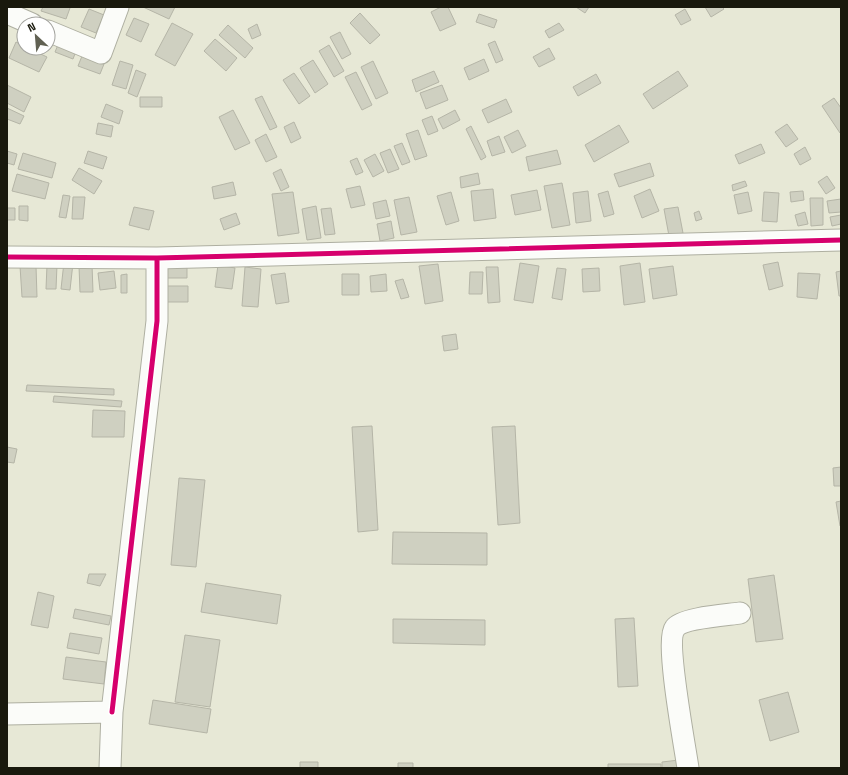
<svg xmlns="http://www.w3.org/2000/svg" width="848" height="775" font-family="'Space Grotesk',sans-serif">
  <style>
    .building { fill: #cfd0c1; stroke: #b5b5a7 }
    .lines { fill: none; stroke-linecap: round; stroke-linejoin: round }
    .minor-casing { stroke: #aeafa1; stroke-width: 23 }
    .minor { stroke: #fbfcf9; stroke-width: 21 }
    .cycleway-casing { stroke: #fff; stroke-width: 8 }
    .cycleway { stroke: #d6006c; stroke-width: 5 }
  </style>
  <rect width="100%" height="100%" fill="#e7e8d6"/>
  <path class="building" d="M43,7H68L70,8L66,19L41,11Z
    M143,7H175L169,19Z
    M441,7H448L456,24L440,31L431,12Z
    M576,7H589L585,13Z
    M705,7H722L724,9L711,17Z
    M89,9L104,15L96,33L81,27Z
    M685,9L691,20L681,25L675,15Z
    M360,13L380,35L370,44L350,23Z
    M479,14L497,20L494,28L476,22Z
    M134,18L149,24L141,42L126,35Z
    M172,23L193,34L175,66L155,55Z
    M559,23L564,30L549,38L545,31Z
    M257,24L261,35L252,39L248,29Z
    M228,25L253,48L245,58L219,35Z
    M340,32L351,54L342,59L330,37Z
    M215,39L237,58L226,71L204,51Z
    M60,40L78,46L73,59L55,52Z
    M495,41L503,60L496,63L488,44Z
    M16,42L24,46V48H28L47,57L39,72L9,58Z
    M329,45L344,71L334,77L319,51Z
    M549,48L555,59L539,67L533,57Z
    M82,56L104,64L100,74L78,66Z
    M484,59L489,71L469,80L464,68Z
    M313,60L328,84L315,93L300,68Z
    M120,61L133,65L126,89L112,85Z
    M373,61L388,93L376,99L361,67Z
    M136,70L146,74L137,97L128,93Z
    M434,71L439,82L416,92L412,80Z
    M678,71L688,86L653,109L643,94Z
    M356,72L372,105L362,110L345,77Z
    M294,73L310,96L299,104L283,80Z
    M596,74L601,83L578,96L573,87Z
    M7,85L31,97L24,112L7,103Z
    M442,85L448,100L426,109L420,93Z
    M262,96L277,127L270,130L255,99Z
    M140,97H162V107H140Z
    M834,98L841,108V132L840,133L822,106Z
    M506,99L512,112L488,123L482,110Z
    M106,104L123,111L119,124L101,117Z
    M7,108L24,116L20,124L7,119Z
    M233,110L250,143L235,150L219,117Z
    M455,110L460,120L443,129L438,119Z
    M432,116L438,131L428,135L422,120Z
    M294,122L301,138L291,143L284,127Z
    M98,123L113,126L111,137L96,134Z
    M787,124L798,139L786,147L775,132Z
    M619,125L629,142L594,162L585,145Z
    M471,126L486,157L481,160L466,129Z
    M418,130L427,156L415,160L406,134Z
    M518,130L526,146L512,153L504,137Z
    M266,134L277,157L266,162L255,140Z
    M499,136L505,152L492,156L487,141Z
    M402,143L410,162L402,165L394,146Z
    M761,144L765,153L739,164L735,155Z
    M805,147L811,159L800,165L794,154Z
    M390,149L399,169L388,173L380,153Z
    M557,150L561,164L529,171L526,157Z
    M7,151L17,154L14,165L7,163Z
    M88,151L107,157L103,169L84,163Z
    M23,153L56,163L52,178L18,169Z
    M375,154L384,171L373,177L364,160Z
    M357,158L363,172L356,175L350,161Z
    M650,163L654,176L619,187L614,174Z
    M79,168L102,181L94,194L72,180Z
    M281,169L289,187L281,191L273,173Z
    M478,173L480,184L461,188L460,177Z
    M17,174L49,183L45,199L12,191Z
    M827,176L835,188L826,194L818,182Z
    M745,181L747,186L733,191L732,185Z
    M233,182L236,195L214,199L212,187Z
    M562,183L570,225L552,228L544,186Z
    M360,186L365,205L351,208L346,189Z
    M493,189L496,218L474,221L471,191Z
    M650,189L659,211L642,218L634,196Z
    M537,190L541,210L515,215L511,195Z
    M588,191L591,221L576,223L573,193Z
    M608,191L614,214L604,217L598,194Z
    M803,191L804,200L791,202L790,192Z
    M293,192L299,233L278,236L272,194Z
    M451,192L459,221L446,225L437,196Z
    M748,192L752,211L738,214L734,195Z
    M764,192L779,193L777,222L762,221Z
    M63,195L70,196L66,218L59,217Z
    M73,197H85L83,219H72Z
    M409,197L417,232L401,235L394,200Z
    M810,198H823V225L811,226Z
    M841,199V212L829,213L827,201Z
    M386,200L390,216L376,219L373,203Z
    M19,206H28V221L19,220Z
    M316,206L321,238L307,240L302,209Z
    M134,207L154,211L149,230L129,225Z
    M678,207L683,233L669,236L664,209Z
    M7,208H15V220H7Z
    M331,208L335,234L325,235L321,209Z
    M699,211L702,219L696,221L694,213Z
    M805,212L808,224L798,226L795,215Z
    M236,213L240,224L224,230L220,219Z
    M841,215V224L832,226L830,217Z
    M391,221L394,238L380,241L377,224Z
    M167,261H187V278H167Z
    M64,262L73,263L70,290L61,289Z
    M778,262L783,286L769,290L763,265Z
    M520,263L539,266L533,303L514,300Z
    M640,263L645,302L624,305L620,266Z
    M438,264L443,301L425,304L419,266Z
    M47,265H57L56,289H46Z
    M92,265L93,292H80L79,266Z
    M218,265L235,268L232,289L215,287Z
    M20,266H36L37,297H22Z
    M673,266L677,295L653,299L649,269Z
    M245,267L261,269L258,307L242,306Z
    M486,267H498L500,302L488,303Z
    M557,268L566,269L562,300L552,298Z
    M599,268L600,291L583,292L582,269Z
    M114,271L116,288L100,290L98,273Z
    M841,271V296H839L836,272Z
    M470,272H483L482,294H469Z
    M285,273L289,302L276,304L271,275Z
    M798,273L820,274L817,299L797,297Z
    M127,274V293H121V275Z
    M342,274H359V295H342Z
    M386,274L387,291L371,292L370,276Z
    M403,279L409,297L401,299L395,281Z
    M163,286H188V302H163Z
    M456,334L458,349L444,351L442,336Z
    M27,385L114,389V395L26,391Z
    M54,396L122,401L121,407L53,402Z
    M93,410L125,411L124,437H92Z
    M372,426L378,530L358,532L352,427Z
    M515,426L520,523L498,525L492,427Z
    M7,447L17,449L14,463L7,462Z
    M841,467V486H834L833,468Z
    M179,478L205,480L196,567L171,565Z
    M841,501V526H840L836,502Z
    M393,532L487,533V565L392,564Z
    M89,574H106L100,586L87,583Z
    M774,575L783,639L756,642L748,579Z
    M206,583L281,595L277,624L201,612Z
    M38,592L54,596L48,628L31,625Z
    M75,609L111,616L109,625L73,618Z
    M634,618L638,686L618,687L615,619Z
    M393,619L485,620V645L393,643Z
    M70,633L102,638L99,654L67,648Z
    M185,635L220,640L210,707L175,702Z
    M66,657L106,662L104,684L63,679Z
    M788,692L799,732L770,741L759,700Z
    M153,700L211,709L207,733L149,724Z
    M679,760V768H662V762Z
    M300,762H318V768H300Z
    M398,763H413V768H398Z
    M608,764H661V768H608Z"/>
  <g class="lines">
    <defs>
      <path id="minor" d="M7,13L32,24
        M48,31L101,53L118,7
        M7,257L157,258L841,240
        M112,712L157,321V258
        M7,714L112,712L110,768
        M688,768C685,747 665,641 675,628C682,618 727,615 740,613"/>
    </defs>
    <use href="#minor" class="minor-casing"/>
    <use href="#minor" class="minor"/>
    <defs>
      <path id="cycleway" d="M7,257L157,258L841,240
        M112,712L157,321V258"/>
    </defs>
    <use href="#cycleway" class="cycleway-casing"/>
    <use href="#cycleway" class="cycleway"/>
  </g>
  <rect width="848" height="775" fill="none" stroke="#19190d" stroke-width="16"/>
  <g transform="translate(36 36) rotate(334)"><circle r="19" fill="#ffffff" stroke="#a3a39e"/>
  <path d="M0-3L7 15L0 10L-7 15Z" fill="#616153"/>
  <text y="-6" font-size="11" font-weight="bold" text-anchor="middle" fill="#19190d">N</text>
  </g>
</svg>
